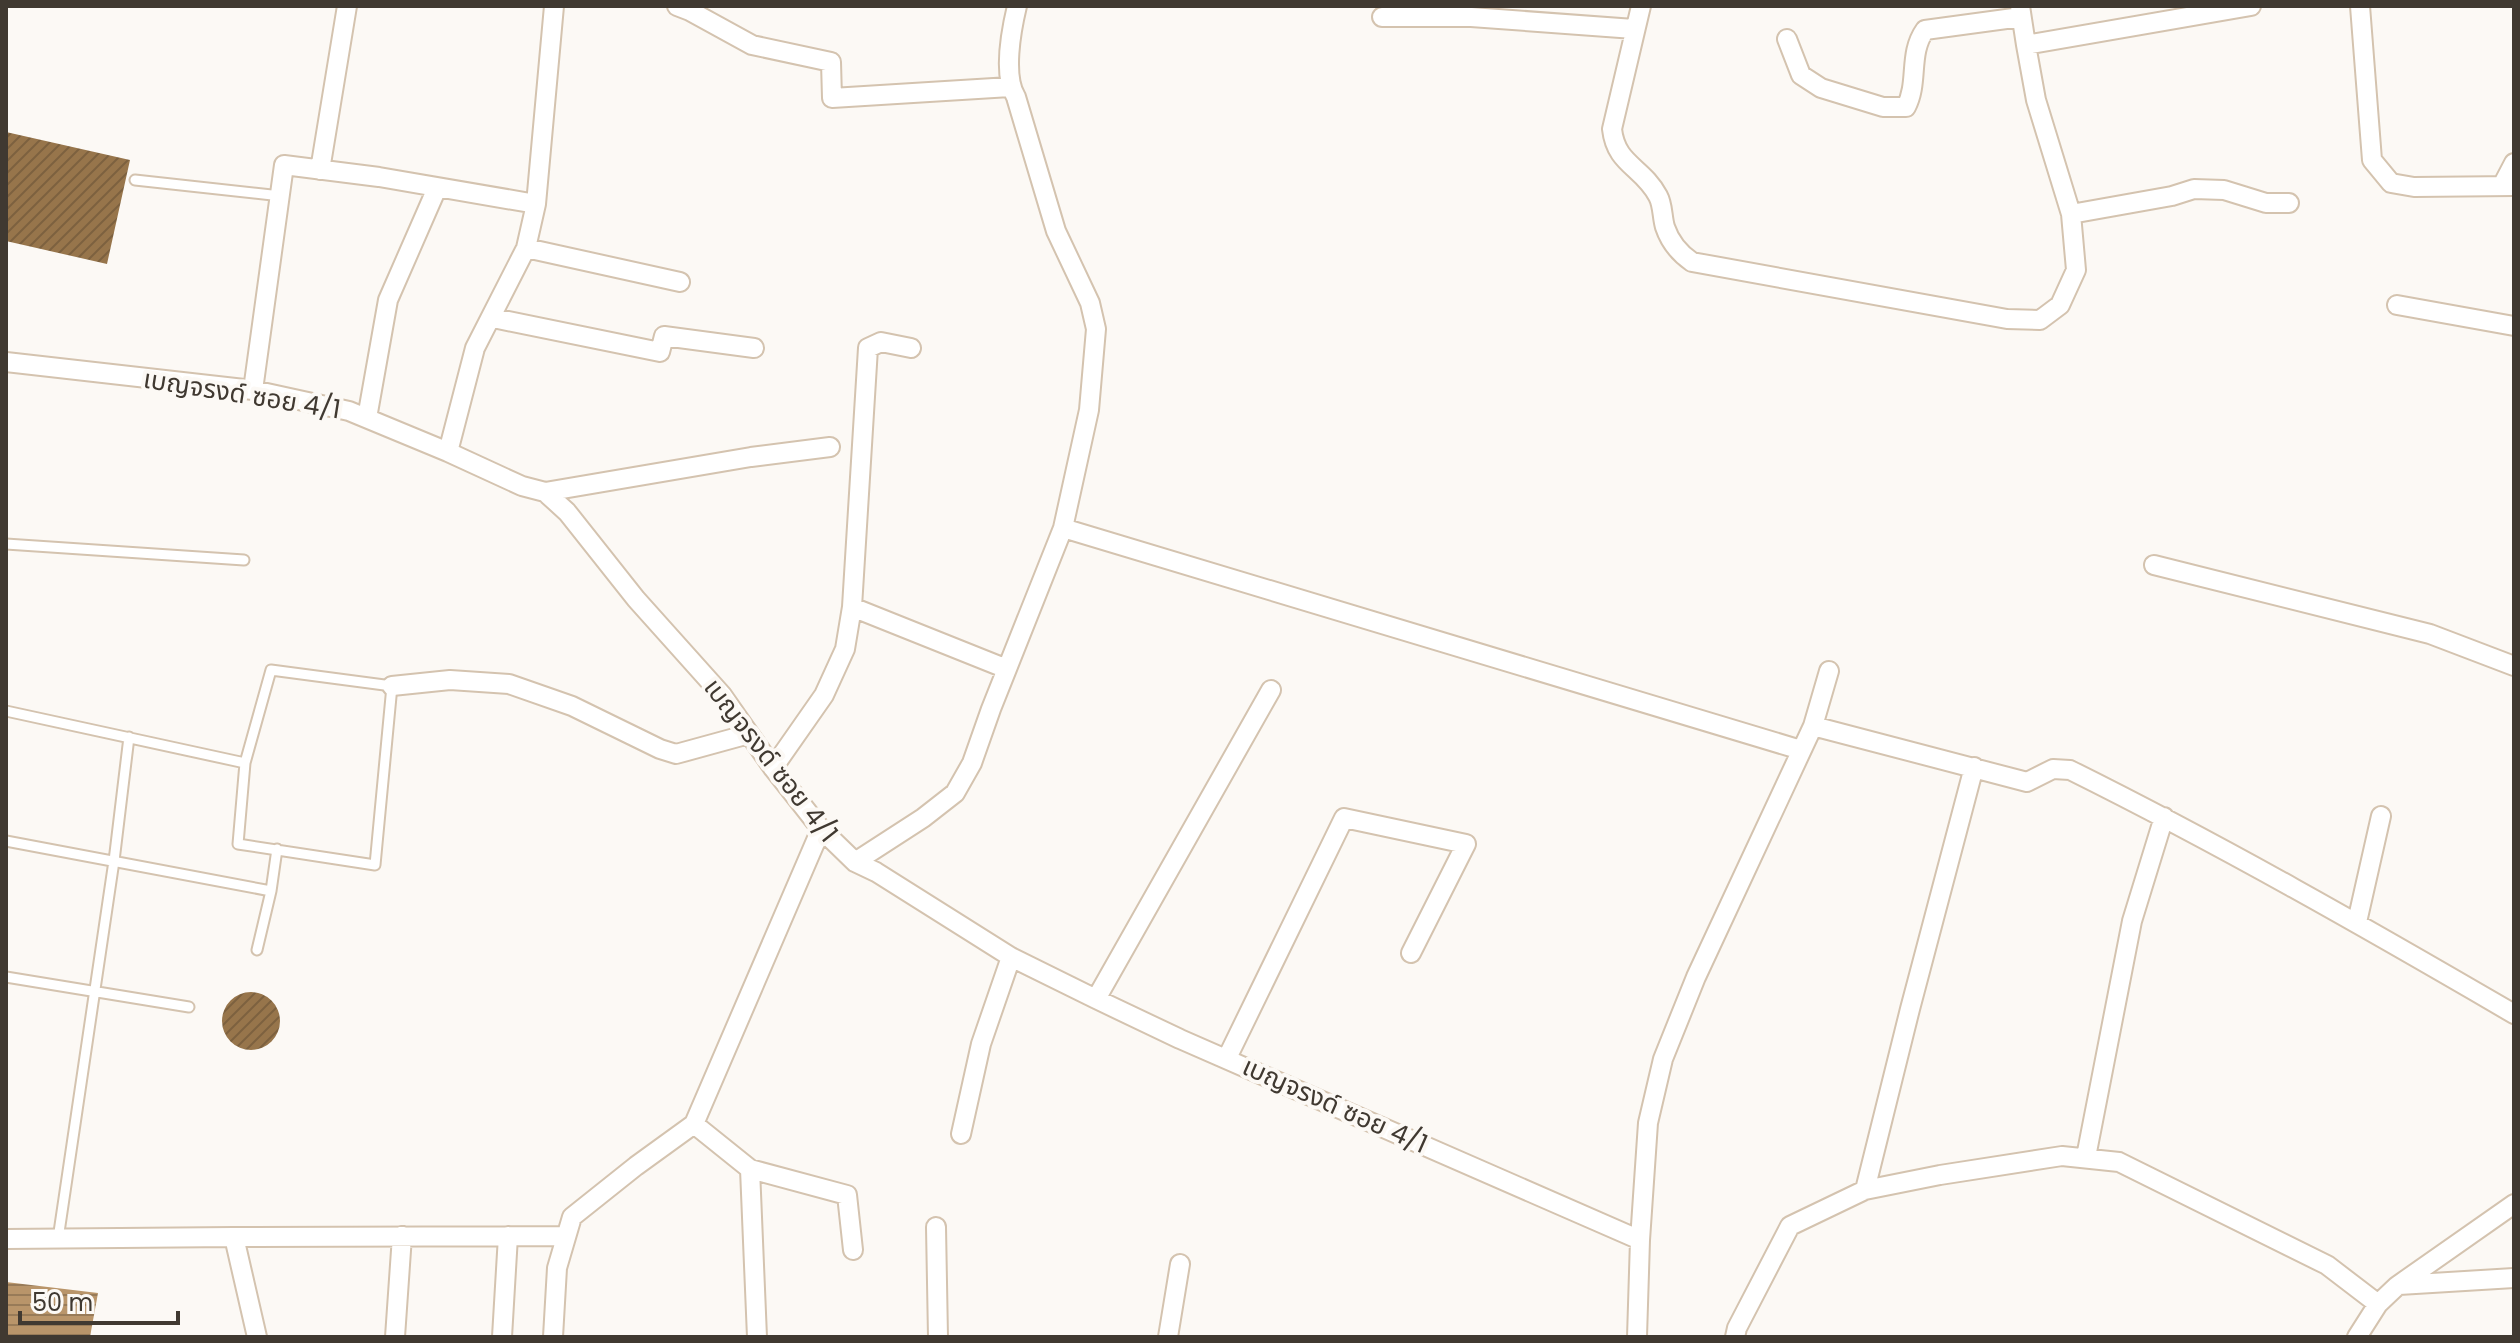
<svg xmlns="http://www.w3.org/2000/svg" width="2520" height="1343" font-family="Poppins,'Noto Sans Thai',sans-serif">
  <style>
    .water { fill: url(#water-rules) }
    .building { fill: url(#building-hatch) }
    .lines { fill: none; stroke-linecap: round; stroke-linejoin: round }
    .service-casing { stroke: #d4c3af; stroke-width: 13 }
    .minor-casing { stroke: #d4c3af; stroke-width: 22 }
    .service { stroke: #fff; stroke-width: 9 }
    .minor { stroke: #fff; stroke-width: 18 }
    .labels { text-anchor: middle; stroke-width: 8; stroke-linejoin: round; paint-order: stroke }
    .street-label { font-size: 26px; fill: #403931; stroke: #fcf9f5 }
  </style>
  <defs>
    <pattern id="water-rules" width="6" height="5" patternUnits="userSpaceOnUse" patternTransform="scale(2)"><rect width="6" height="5" fill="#b9956a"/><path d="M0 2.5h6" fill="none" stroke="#987b58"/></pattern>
    <pattern id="building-hatch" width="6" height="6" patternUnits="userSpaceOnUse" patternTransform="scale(2)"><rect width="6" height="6" fill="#97754b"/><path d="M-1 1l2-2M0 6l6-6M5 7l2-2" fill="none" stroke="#7d613f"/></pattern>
  </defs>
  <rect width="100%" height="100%" fill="#fcf9f5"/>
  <path class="water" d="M6,1282L98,1293L90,1337H6Z"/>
  <path class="building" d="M6,132L130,160L107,264L6,241Z
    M222 1021a29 29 0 1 1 58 0a29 29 0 1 1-58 0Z"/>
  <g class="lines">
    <defs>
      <path id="service" d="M135,180L281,196
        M6,544L244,560
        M271,670L392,686L375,865L238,844L245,763Z
        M6,711L245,763
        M6,841L271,891
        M257,950L271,891L277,849
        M6,977L189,1007
        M58,1239L114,861L129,737"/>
      <path id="minor" d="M677,6L690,11L752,45L831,62L832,98L1010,87
        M1641,6L1612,129C1616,165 1642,166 1658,196C1663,205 1662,217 1665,227C1670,242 1679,253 1692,262L2007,319L2040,320L2060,305L2076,270L2071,214L2036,100L2026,45
        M2020,6L2026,45L2251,6
        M2360,6L2372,160L2391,183L2414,187L2514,186
        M1382,17H1471L1634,29
        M1787,39L1801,75L1821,88L1883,107H1906C1919,82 1908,54 1925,30L2021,17
        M320,170L347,6
        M2503,184L2514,163
        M2071,214L2172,196L2194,189L2224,190L2266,203H2289
        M526,248L680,282
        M2397,305L2514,326
        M493,318L660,352L664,336L754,348
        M6,362L253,390L349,411L448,452L522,486L545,492L567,512L636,599L722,695L773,768L821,829L855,862L876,872L1011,957L1096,999L1180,1039L1640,1240
        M253,390L284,165L379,177L536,204
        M367,418L388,300L437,188
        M448,452L475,348L526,248L536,204L554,6
        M545,492L751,457L830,447
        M1063,528L1801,750
        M2154,565L2430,634L2514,666
        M852,607L1007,669
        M392,686L450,680L509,684L572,706L660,749L676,754L749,734
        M1813,726L2027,782L2053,769L2070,770C2221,845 2368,929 2514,1014
        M773,768L824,695L845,649L852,607L868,348L881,342L911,348
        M855,862L923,818L955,793L972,763L991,709L1063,528L1089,410L1096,329L1090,303L1056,231L1016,97C1003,76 1011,31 1017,6
        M2357,922L2381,816
        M1096,999L1271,690
        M1227,1058L1344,818L1466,844L1411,953
        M694,1124L750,1169L847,1195L853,1250
        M961,1134L981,1044L1011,957
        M2086,1157L2132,921L2164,817
        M750,1169L757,1337
        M1865,1190L1910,1009L1974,767
        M936,1227L938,1337
        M234,1237L566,1236
        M6,1239L234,1237L257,1337
        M2399,1285L2514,1278
        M395,1337L402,1236
        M502,1337L508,1236
        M553,1337L557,1268L572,1217L636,1166L694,1124L821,829
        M1168,1337L1180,1264
        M1637,1337L1640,1240L1648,1123L1663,1059L1696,977L1813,726L1829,671
        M1735,1337L1737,1328L1790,1226L1865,1190L1940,1175L2062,1156L2119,1162L2327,1265L2378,1304
        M2357,1337L2378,1304L2397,1286L2514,1204"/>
    </defs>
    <use href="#service" class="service-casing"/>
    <use href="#minor" class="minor-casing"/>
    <use href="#service" class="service"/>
    <use href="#minor" class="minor"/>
  </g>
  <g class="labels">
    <g class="street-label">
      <text transform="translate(242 394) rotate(9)" y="9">เบญจรงด์ ซอย 4/1</text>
      <text transform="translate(771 760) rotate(52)" y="9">เบญจรงด์ ซอย 4/1</text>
      <text transform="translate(1335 1105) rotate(24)" y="9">เบญจรงด์ ซอย 4/1</text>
    </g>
  </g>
  <rect width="2520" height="1343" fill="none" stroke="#403931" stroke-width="16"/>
  <path d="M20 1311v12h158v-12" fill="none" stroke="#403931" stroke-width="4"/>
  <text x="32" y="1311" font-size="24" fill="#403931" stroke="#fcf9f5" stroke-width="6" paint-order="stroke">50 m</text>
</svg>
